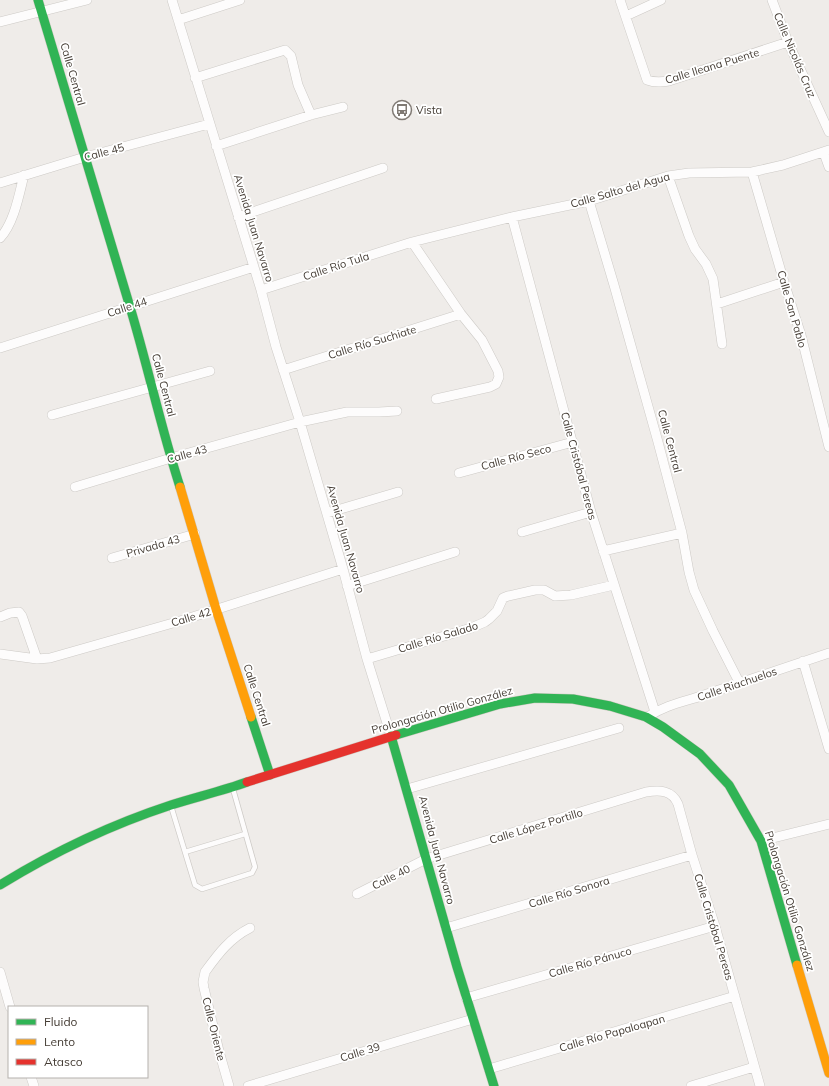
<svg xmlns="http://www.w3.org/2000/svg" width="829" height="1086" font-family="Mulish,sans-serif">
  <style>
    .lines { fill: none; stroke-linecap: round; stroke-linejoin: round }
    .lane-casing { stroke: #cdcac6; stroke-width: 6 }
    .street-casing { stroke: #cdcac6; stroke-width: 10 }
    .fast-casing { stroke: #cec8c0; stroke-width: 10 }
    .slow-casing { stroke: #cec8c0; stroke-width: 10 }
    .jam-casing { stroke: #cec8c0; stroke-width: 10 }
    .lane { stroke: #fdfcfc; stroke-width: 4.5 }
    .street { stroke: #fdfcfc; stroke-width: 9 }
    .fast { stroke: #30b455; stroke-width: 9 }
    .slow { stroke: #ff9f0a; stroke-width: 9 }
    .jam { stroke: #e5322d; stroke-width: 9 }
    .labels { text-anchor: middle; stroke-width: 3.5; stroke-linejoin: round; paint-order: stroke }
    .street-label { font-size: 11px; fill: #453d35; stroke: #fff }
    .poi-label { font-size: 11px; fill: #453d35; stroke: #fff; text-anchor: start }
  </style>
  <rect width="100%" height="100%" fill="#efece9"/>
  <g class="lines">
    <defs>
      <path id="lane" d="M171,806L195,885L202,889L252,873L255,867L233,789
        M185,852L245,834"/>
      <path id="street" d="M172,0L261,290L276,347L300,422L343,569L367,659L391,736
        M620,0L647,80C655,83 662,82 669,81L788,42
        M772,0L788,42L829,132
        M626,16L661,0
        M178,20L240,0
        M0,22L87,0
        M195,78L285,50L291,56L298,85L311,115
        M216,146L311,115L343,107
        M824,153L829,167
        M752,172L784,282L801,335L829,447
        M668,176L689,236L695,249L706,264L713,279L722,344
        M0,183L85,157L209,124
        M589,201L614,285L658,442L682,533L689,572L694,590L713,631L739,682
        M238,217L383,168
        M512,217L591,512L655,712
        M0,238C14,223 19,195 24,175
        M412,242L461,314L482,340L498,371L499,377L496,384L490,387L436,399
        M261,290L412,242L512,217L589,201L668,176L689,173L752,172L783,165L829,150
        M717,304L784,282
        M0,348L254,267
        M283,370L461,314
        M52,415L210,371
        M459,473L573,442
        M75,487L171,458L300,422L347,412H379L397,411
        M327,513L398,492
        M522,532L591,512
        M603,551L682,533
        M112,558L195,534
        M347,586L455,552
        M0,617L10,613L19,612L22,616L37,659
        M0,654L37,659L50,658L180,621L343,569
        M367,659L471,628L485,622L489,619L497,611L503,598L508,596L535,590H544L555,596L571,595L614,585
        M803,661L829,749
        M649,716C668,704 684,702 704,695C745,681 787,667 829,653
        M407,789L619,728
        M761,841L829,824
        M357,894L426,859L646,792C660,790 672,790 678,804L692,855L715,926L760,1086
        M446,928L692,855
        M0,972L10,1007
        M466,998L715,926
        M489,1069L735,996
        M31,1077L34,1086
        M229,1086L219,1051L204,988L203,982L205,972C218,954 230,938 250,928
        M248,1086L473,1019
        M691,1086L754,1067"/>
      <path id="fast" d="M38,0C69,102 100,204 130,307C148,367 161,428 180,487
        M251,717L270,775
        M396,735L500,704L535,698L573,699L610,706L646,717L663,727L700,754L729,785L761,841L797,965
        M391,736L457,967L494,1086
        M0,885C52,853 113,824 171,805C196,797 222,791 247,782"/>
      <path id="slow" d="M180,487L216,609L251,717
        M797,965L829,1073"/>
      <path id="jam" d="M247,782L396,735"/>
    </defs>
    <use href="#lane" class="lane-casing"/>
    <use href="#street" class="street-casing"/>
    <use href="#fast" class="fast-casing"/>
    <use href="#slow" class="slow-casing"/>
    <use href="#jam" class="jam-casing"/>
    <use href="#lane" class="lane"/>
    <use href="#street" class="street"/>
    <use href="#fast" class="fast"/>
    <use href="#slow" class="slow"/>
    <use href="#jam" class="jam"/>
  </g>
  <defs>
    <symbol id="bus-ring" viewBox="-11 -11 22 22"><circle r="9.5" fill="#fff" stroke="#807a74" stroke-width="1.5"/><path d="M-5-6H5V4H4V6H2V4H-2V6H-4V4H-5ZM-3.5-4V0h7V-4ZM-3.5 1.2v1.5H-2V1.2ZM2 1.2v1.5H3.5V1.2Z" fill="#807a74"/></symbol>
  </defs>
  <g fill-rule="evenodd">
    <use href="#bus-ring" x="391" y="99" width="22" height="22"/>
  </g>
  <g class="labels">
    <g class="street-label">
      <text transform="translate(795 55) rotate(67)" y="4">Calle Nicolás Cruz</text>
      <text transform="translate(712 66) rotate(-17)" y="4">Calle Ileana Puente</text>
      <text transform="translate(73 74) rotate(74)" y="4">Calle Central</text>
      <text transform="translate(104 152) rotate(-15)" y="4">Calle 45</text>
      <text transform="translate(620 190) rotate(-16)" y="4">Calle Salto del Agua</text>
      <text transform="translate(254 228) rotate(73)" y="4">Avenida Juan Navarro</text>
      <text transform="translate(336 266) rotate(-18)" y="4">Calle Río Tula</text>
      <text transform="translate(127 307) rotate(-18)" y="4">Calle 44</text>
      <text transform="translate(792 309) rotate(74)" y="4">Calle San Pablo</text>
      <text transform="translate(372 342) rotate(-17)" y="4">Calle Río Suchiate</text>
      <text transform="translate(164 385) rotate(75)" y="4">Calle Central</text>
      <text transform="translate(670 441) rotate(75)" y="4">Calle Central</text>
      <text transform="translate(187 454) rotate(-16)" y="4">Calle 43</text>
      <text transform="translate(516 457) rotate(-15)" y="4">Calle Río Seco</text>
      <text transform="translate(579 466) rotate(75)" y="4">Calle Cristóbal Pereas</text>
      <text transform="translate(346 539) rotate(74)" y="4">Avenida Juan Navarro</text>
      <text transform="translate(153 546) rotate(-16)" y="4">Privada 43</text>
      <text transform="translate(191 617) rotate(-17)" y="4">Calle 42</text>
      <text transform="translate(438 637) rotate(-17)" y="4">Calle Río Salado</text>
      <text transform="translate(737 684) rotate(-19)" y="4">Calle Riachuelos</text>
      <text transform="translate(257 695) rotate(72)" y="4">Calle Central</text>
      <text transform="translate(442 710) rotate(-16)" y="4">Prolongación Otilio González</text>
      <text transform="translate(536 826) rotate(-17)" y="4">Calle López Portillo</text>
      <text transform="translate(437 850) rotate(75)" y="4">Avenida Juan Navarro</text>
      <text transform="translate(391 877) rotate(-27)" y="4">Calle 40</text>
      <text transform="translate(569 892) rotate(-17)" y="4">Calle Río Sonora</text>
      <text transform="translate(790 901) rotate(73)" y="4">Prolongación Otilio González</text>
      <text transform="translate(714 927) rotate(73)" y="4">Calle Cristóbal Pereas</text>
      <text transform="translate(590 962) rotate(-16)" y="4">Calle Río Pánuco</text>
      <text transform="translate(214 1029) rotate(76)" y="4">Calle Oriente</text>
      <text transform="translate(612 1033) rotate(-16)" y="4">Calle Río Papaloapan</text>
      <text transform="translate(360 1052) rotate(-17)" y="4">Calle 39</text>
    </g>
    <g class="poi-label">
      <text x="416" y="114">Vista</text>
    </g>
  </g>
  <rect x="8" y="1006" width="140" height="72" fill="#ffffff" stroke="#b5b1ae"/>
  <rect x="16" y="1019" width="20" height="6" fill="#30b455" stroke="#b5b1ae"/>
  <text x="44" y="1026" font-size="12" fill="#453d35">Fluido</text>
  <rect x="16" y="1039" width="20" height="6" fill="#ff9f0a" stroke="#b5b1ae"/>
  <text x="44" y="1046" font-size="12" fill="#453d35">Lento</text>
  <rect x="16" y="1059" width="20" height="6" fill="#e5322d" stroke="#b5b1ae"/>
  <text x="44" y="1066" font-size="12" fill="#453d35">Atasco</text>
</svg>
